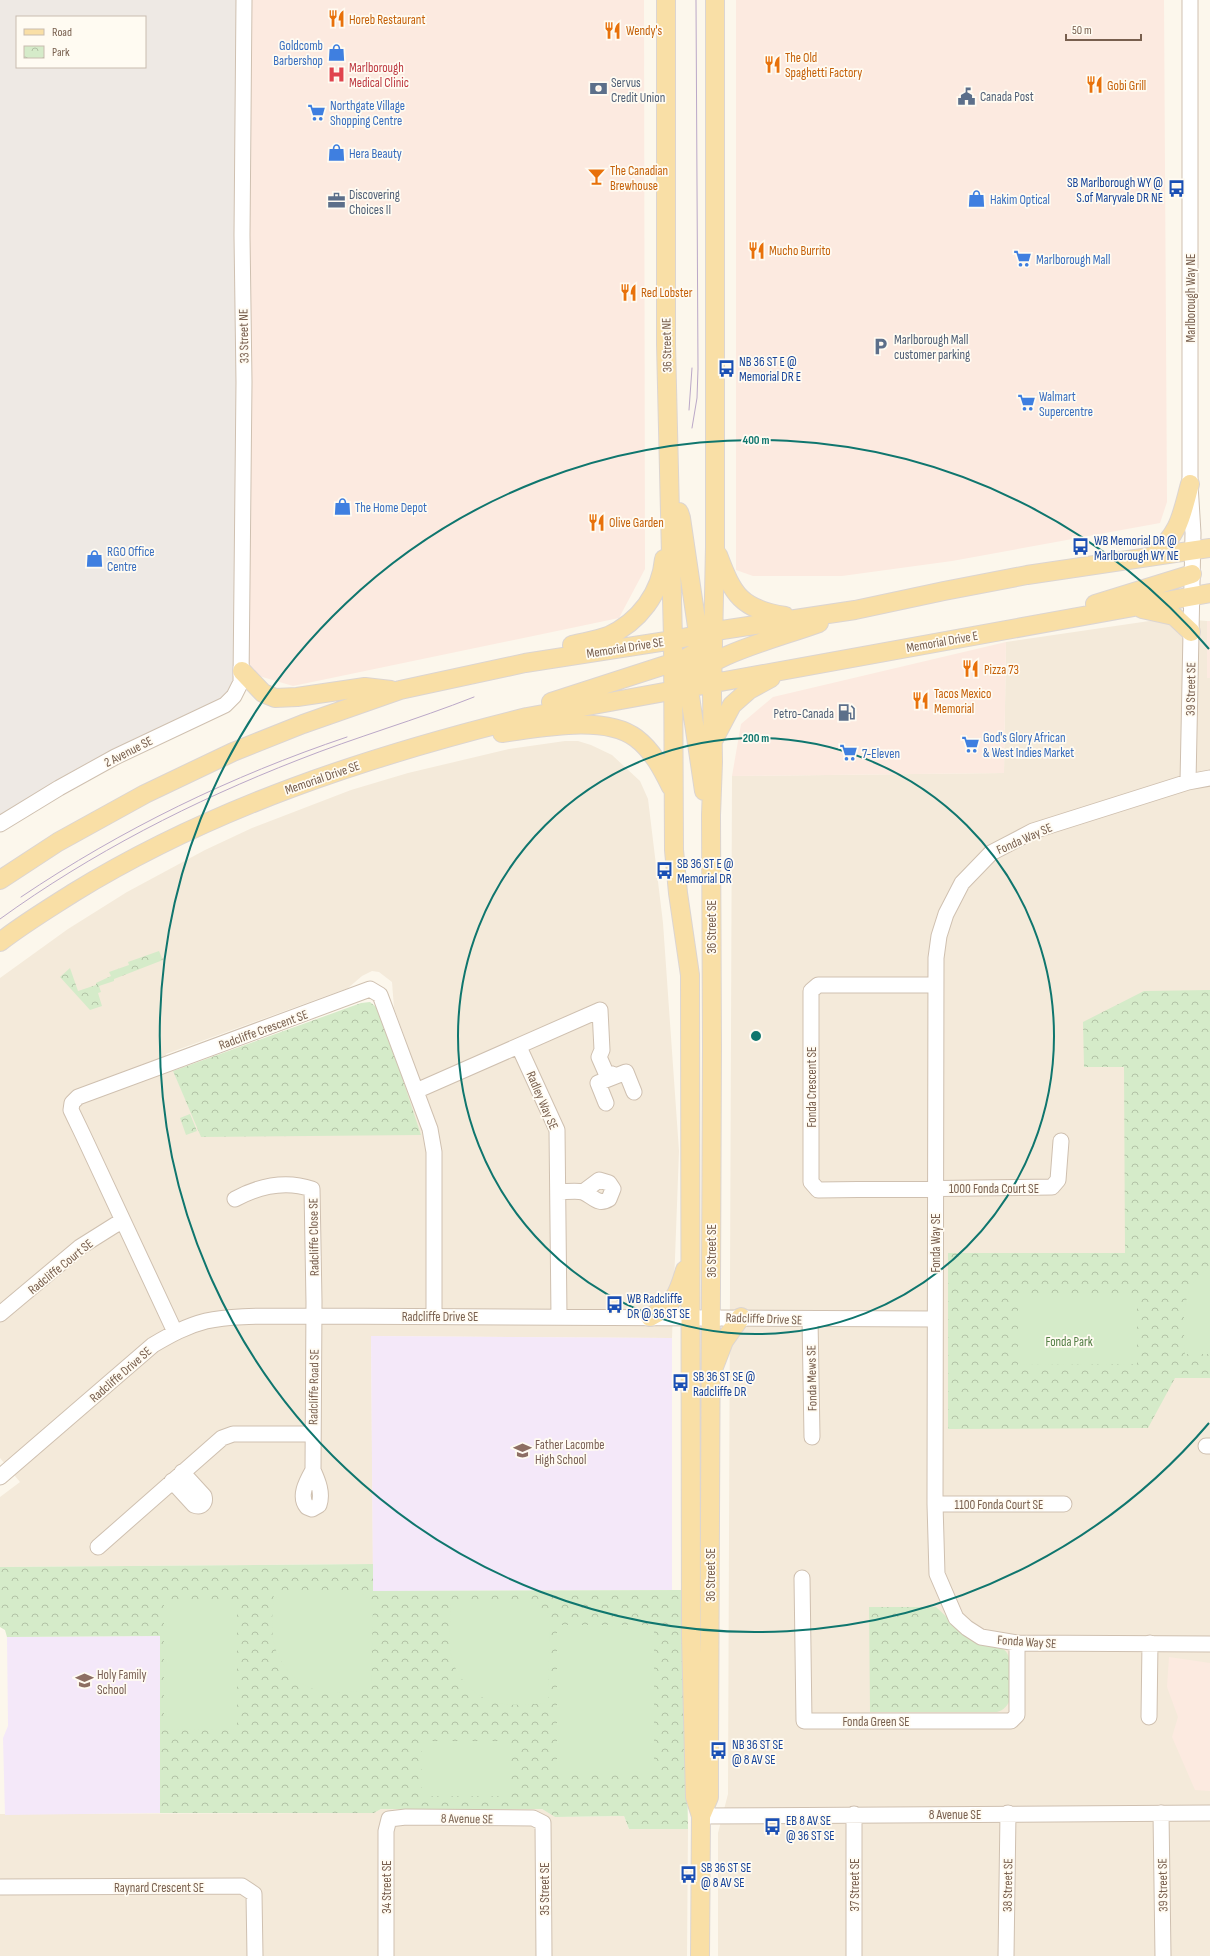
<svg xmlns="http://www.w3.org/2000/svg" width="1210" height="1956" font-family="'Sofia Sans Condensed',sans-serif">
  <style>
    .residential { fill: #f4eada; fill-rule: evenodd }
    .commercial { fill: #fceae0 }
    .industrial { fill: #eee9e4; fill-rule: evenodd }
    .education { fill: #f4e8f9 }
    .park { fill: url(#park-crowns) }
    .garden { fill: #d5ebc9 }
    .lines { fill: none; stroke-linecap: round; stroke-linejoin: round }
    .minor-casing { stroke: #cfc0b0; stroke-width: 17 }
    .major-casing { stroke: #dcd5d1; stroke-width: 20 }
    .minor { stroke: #fff; stroke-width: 15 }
    .major { stroke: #f9dfa6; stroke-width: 18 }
    .tram { stroke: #bba8c8; stroke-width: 1 }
    .ring { fill: none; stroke: #0f766e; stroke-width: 2 }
    .labels { text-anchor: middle; stroke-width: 3.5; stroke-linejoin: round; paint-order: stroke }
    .food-label { font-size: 13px; fill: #c56008; stroke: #fffbf2; text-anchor: start }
    .shop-label { font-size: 13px; fill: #366cbe; stroke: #fffbf2; text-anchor: start }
    .health-label { font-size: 13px; fill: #be3a42; stroke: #fffbf2; text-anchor: start }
    .service-label { font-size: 13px; fill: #4e5e75; stroke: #fffbf2; text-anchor: start }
    .transit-label { font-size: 13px; fill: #164399; stroke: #fffbf2; text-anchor: start }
    .street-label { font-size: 13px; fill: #785f4e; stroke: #fffbf2 }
    .park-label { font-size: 13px; fill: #537e45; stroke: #fffbf2 }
    .education-label { font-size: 13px; fill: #785e54; stroke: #fffbf2; text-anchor: start }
    .centre { fill: #0f766e; stroke: #fffbf2; stroke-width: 2 }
    .ring-label { font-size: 12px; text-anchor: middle; font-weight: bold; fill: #0f766e; stroke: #fffbf2; stroke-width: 3.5; stroke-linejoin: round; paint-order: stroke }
  </style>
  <defs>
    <pattern id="park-crowns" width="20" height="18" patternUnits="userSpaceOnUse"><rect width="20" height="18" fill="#d5ebc9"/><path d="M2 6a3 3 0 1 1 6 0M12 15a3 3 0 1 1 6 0" fill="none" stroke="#b2c2a5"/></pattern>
  </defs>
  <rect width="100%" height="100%" fill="#fcf7ec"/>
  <path class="residential" d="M1170,618L1207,621V677L1210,678V1956H718V1833L728,1794L732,776L1004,773L1006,642Z
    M565,741H578L591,745L612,755L640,781L648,799L663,923L679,1151L672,1338L371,1336L373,1564L0,1567V1497L20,1482L0,1458V978L68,929L127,892L205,850L252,828L351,790L408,773L509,749ZM372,971L379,972L392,982L394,1008L405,1038L390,1041L201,1136L166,1054L348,988L362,976Z
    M381,1809H542L555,1817L624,1816L629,1829H688L687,1956H0V1814L374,1813Z"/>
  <path class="commercial" d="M245,0H644L645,569L619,618L293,686L242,671Z
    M736,0H1164L1167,502L1160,523L952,561L842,576H753L736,570Z
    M1207,621H1210V678H1207Z
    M1006,642L1004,773L732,776L741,724L773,697Z
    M1169,1657L1210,1663V1791L1195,1790L1172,1737L1178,1717L1167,1687Z"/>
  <path class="industrial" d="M0,0H245L238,691L0,824ZM17,17H145V67H17Z"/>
  <path class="education" d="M371,1336L672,1338V1590L373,1591Z
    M160,1636V1813L5,1815L3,1738L8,1726L7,1637Z"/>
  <path class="park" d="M159,951L163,960L114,979V981L99,986L101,992L98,993L102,1006L90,1010L60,977L70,968L78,991L96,985V983L111,976L109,972L129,965L128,962Z
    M1210,990V1378H1175L1148,1428L948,1429V1253H1125L1124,1067H1084L1083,1022L1144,991Z
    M370,1002L380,1010L421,1135L201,1137L173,1071L361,1003Z
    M190,1114L197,1131L186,1135L180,1118Z
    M373,1564V1591L684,1590L688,1829H629L624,1816L555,1817L542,1809H381L374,1813H160V1636L7,1637L5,1630L0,1627V1567Z
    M869,1607H936C950,1619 961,1635 979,1643C987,1646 1003,1645 1007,1653C1013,1662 1010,1689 1010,1700C1007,1706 1004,1710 997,1712H870Z"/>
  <path class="garden" d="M1210,1266V1354H1185C1184,1329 1180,1300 1196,1279C1200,1274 1206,1270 1210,1266Z
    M1018,1297H1137V1364L1018,1365Z
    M274,1592H360L373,1602L371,1691C354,1691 332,1695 316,1690C294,1683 276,1661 273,1638C271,1623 273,1607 274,1592Z
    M164,1599H237V1730L164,1729Z
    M451,1604H537L550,1615L548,1703C531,1704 509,1707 493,1702C471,1695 453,1673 450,1650C448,1636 451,1619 451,1604Z
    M557,1625H654V1775H557Z
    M422,1741H510V1796H422Z"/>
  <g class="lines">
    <defs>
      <path id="minor" d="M1210,778L1188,782L1033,831L991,853L962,883L946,914L939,936L936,958L935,1504L937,1574L956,1618L967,1628L981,1637L1017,1643L1210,1644
        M1188,782L1193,533L1190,484V0
        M0,824L59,788L115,757L225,705L234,696L241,682L244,382L242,235L244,0
        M935,985H818L811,991V1182L818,1190L1052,1187L1058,1180L1061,1141
        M519,1047L557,1130L559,1317
        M416,1091L600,1010L602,1050L599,1057L606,1073L612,1074
        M606,1103L598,1083L626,1072L634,1092
        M558,1192C565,1192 576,1190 583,1192C593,1196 598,1206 609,1199L613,1189L609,1183L599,1180L583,1192
        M235,1199C259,1186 285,1180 312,1189L314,1302L313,1470C318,1481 323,1493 319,1505L312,1509L307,1507C298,1496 307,1481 313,1470
        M0,1314L80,1247L115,1225L123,1222
        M810,1319L812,1437
        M175,1332L83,1135L71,1110L72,1103L78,1097L370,989L380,995L430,1129L434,1152V1316
        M1206,1446H1210
        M0,1477L153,1345C170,1335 186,1326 206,1321C236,1314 282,1317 314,1316L935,1319
        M172,1481L194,1505C201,1508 206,1503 204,1496L182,1472
        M935,1504H1064
        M98,1547L222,1438L233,1434H313
        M802,1578L804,1721H1011L1017,1715V1643
        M1149,1717L1150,1643
        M1161,1813L1163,1956
        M701,1816L1210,1813
        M0,1887L242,1886L254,1894L255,1956
        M386,1956V1831L389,1819L406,1817L533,1818L543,1823L544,1956
        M854,1956V1814
        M1006,1956L1008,1813"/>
      <path id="major" d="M666,0V344L673,640L674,850L678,893L690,975L691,1636L695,1797L701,1816L700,1956
        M679,512L681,518L700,647
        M718,555C733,595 741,609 785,616
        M1154,555C1180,532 1181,517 1190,484
        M1095,604L1192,574
        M1142,609L1174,616L1191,632
        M572,645C584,642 597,640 608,636C639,622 661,593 664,559
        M242,671L263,693L275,698L297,697L365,687L391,690
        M687,676L704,791
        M673,689C713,653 769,641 819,623
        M551,702L684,659L700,650L714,631
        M502,733C539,728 605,714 636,738C653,751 662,769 671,787
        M714,739L732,705L749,690L771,678
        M0,880L58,842L145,794L233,752L303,724L400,690L525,663L673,640L722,630L855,610L944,591L1027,575L1210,548
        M0,942C23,924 48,909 73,893C213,807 369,756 527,717L1210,593
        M650,1317C674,1305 678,1294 685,1270
        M714,1367L724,1341L741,1317
        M701,1816L709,1797V1755L712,1047L711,815L713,762L712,693L715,547V0"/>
    </defs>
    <use href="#minor" class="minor-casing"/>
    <use href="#major" class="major-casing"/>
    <use href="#minor" class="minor"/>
    <use href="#major" class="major"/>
    <path class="tram" d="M689,410L692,368
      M692,428L697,398L698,369L696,0
      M21,897C122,829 231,776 347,737
      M0,919C91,853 193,801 298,760C356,737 416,720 474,697"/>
  </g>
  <g class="ring">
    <circle cx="756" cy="1036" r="298"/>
    <path d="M1209 1423A596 596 0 1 1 1209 649"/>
  </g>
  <defs>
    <symbol id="restaurant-bare" viewBox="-9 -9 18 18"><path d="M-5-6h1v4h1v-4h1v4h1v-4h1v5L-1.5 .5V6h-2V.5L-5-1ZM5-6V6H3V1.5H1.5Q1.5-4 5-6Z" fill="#e8710a" stroke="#fffbf2" stroke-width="2.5" paint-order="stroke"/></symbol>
    <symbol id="shop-bare" viewBox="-9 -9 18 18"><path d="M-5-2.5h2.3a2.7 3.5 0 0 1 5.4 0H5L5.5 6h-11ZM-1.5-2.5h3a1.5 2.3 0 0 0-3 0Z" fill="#3f7fe0" stroke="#fffbf2" stroke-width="2.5" paint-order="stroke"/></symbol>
    <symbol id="hospital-bare" viewBox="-9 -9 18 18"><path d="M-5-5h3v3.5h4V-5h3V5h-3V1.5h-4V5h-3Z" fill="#e0444e" stroke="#fffbf2" stroke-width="2.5" paint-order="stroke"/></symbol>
    <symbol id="bank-bare" viewBox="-9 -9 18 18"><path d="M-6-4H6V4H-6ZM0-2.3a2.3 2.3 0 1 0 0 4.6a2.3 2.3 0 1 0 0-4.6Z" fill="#5c6f8a" stroke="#fffbf2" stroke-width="2.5" paint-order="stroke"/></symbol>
    <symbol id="civic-bare" viewBox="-9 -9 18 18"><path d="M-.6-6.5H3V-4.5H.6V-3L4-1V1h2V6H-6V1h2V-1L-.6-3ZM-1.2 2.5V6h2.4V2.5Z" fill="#5c6f8a" stroke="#fffbf2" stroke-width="2.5" paint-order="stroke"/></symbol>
    <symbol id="supermarket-bare" viewBox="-9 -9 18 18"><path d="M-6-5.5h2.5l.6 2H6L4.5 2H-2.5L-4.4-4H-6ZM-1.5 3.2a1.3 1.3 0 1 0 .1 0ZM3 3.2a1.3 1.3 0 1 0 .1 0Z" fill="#3f7fe0" stroke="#fffbf2" stroke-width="2.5" paint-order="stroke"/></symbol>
    <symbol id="bar-bare" viewBox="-9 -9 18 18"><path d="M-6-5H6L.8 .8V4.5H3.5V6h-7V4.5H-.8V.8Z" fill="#e8710a" stroke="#fffbf2" stroke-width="2.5" paint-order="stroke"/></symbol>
    <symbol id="bus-bare" viewBox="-9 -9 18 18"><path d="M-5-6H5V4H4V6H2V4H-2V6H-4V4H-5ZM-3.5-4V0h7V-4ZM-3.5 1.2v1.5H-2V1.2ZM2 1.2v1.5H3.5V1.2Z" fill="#1a4fb4" stroke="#fffbf2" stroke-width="2.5" paint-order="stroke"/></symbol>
    <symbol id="office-bare" viewBox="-9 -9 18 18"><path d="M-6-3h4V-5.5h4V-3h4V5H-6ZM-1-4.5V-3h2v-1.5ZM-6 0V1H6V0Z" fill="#5c6f8a" stroke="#fffbf2" stroke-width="2.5" paint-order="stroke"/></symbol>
    <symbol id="parking-bare" viewBox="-9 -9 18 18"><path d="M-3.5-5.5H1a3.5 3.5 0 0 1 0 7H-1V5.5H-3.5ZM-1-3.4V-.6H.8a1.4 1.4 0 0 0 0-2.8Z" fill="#5c6f8a" stroke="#fffbf2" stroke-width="2.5" paint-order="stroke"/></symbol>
    <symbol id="fuel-bare" viewBox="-9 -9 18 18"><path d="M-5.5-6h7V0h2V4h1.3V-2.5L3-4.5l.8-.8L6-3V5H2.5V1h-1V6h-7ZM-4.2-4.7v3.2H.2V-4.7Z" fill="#5c6f8a" stroke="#fffbf2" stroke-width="2.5" paint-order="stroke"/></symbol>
    <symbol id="school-bare" viewBox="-9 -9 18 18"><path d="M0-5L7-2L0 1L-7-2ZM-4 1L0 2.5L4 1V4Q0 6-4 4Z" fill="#8d6e63" stroke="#fffbf2" stroke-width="2.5" paint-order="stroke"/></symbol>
  </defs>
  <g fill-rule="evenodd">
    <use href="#restaurant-bare" x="324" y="6" width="25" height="25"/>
    <use href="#restaurant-bare" x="600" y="18" width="25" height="25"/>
    <use href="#shop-bare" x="324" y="40" width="25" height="25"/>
    <use href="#restaurant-bare" x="760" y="52" width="25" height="25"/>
    <use href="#hospital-bare" x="324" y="62" width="25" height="25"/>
    <use href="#restaurant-bare" x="1082" y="72" width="25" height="25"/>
    <use href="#bank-bare" x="586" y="76" width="25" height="25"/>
    <use href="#civic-bare" x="954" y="84" width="25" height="25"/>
    <use href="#supermarket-bare" x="304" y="100" width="25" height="25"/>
    <use href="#shop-bare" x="324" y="140" width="25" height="25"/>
    <use href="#bar-bare" x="584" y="164" width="25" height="25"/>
    <use href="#bus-bare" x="1164" y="176" width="25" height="25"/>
    <use href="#shop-bare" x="964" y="186" width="25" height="25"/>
    <use href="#office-bare" x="324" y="188" width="25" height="25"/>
    <use href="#restaurant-bare" x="744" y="238" width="25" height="25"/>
    <use href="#supermarket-bare" x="1010" y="246" width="25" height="25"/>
    <use href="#restaurant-bare" x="616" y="280" width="25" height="25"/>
    <use href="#parking-bare" x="868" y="334" width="25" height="25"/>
    <use href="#bus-bare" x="714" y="356" width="25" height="25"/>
    <use href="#supermarket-bare" x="1014" y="390" width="25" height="25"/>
    <use href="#shop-bare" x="330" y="494" width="25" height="25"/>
    <use href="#restaurant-bare" x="584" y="510" width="25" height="25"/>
    <use href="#bus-bare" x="1068" y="534" width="25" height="25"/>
    <use href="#shop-bare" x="82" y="546" width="25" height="25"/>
    <use href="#restaurant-bare" x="958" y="656" width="25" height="25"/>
    <use href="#restaurant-bare" x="908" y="688" width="25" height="25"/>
    <use href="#fuel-bare" x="834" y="700" width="25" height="25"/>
    <use href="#supermarket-bare" x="958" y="732" width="25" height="25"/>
    <use href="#supermarket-bare" x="836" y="740" width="25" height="25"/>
    <use href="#bus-bare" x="652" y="858" width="25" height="25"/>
    <use href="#bus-bare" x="602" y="1292" width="25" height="25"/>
    <use href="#bus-bare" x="668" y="1370" width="25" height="25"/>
    <use href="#school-bare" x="510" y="1438" width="25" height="25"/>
    <use href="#school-bare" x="72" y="1668" width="25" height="25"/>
    <use href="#bus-bare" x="706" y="1738" width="25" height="25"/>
    <use href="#bus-bare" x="760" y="1814" width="25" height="25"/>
    <use href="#bus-bare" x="676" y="1862" width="25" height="25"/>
  </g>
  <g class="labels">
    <g class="food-label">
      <text x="349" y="24">Horeb Restaurant</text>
      <text x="626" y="35">Wendy's</text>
      <text x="785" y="62">The Old<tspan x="785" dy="15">Spaghetti Factory</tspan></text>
      <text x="1107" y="90">Gobi Grill</text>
      <text x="610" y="175">The Canadian<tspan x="610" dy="15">Brewhouse</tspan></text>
      <text x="769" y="255">Mucho Burrito</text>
      <text x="641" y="297">Red Lobster</text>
      <text x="609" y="527">Olive Garden</text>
      <text x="984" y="674">Pizza 73</text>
      <text x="934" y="698">Tacos Mexico<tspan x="934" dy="15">Memorial</tspan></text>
    </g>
    <g class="shop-label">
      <text x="323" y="50" text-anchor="end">Goldcomb<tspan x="323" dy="15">Barbershop</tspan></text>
      <text x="330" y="110">Northgate Village<tspan x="330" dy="15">Shopping Centre</tspan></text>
      <text x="349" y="158">Hera Beauty</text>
      <text x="990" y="204">Hakim Optical</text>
      <text x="1036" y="264">Marlborough Mall</text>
      <text x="1039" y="401">Walmart<tspan x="1039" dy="15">Supercentre</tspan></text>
      <text x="355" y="512">The Home Depot</text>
      <text x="107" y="556">RGO Office<tspan x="107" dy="15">Centre</tspan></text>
      <text x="983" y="742">God's Glory African<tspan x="983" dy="15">&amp; West Indies Market</tspan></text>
      <text x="862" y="758">7-Eleven</text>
    </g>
    <g class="health-label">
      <text x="349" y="72">Marlborough<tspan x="349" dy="15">Medical Clinic</tspan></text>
    </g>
    <g class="service-label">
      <text x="611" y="87">Servus<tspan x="611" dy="15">Credit Union</tspan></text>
      <text x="980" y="101">Canada Post</text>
      <text x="349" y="199">Discovering<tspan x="349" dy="15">Choices II</tspan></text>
      <text x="894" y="344">Marlborough Mall<tspan x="894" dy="15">customer parking</tspan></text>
      <text x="834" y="718" text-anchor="end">Petro-Canada</text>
    </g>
    <g class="transit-label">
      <text x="1163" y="187" text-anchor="end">SB Marlborough WY @<tspan x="1163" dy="15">S.of Maryvale DR NE</tspan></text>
      <text x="739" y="366">NB 36 ST E @<tspan x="739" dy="15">Memorial DR E</tspan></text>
      <text x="1094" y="545">WB Memorial DR @<tspan x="1094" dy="15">Marlborough WY NE</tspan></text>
      <text x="677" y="868">SB 36 ST E @<tspan x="677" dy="15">Memorial DR</tspan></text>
      <text x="627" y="1303">WB Radcliffe<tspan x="627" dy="15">DR @ 36 ST SE</tspan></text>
      <text x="693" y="1381">SB 36 ST SE @<tspan x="693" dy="15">Radcliffe DR</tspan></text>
      <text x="732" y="1749">NB 36 ST SE<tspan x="732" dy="15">@ 8 AV SE</tspan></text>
      <text x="786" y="1825">EB 8 AV SE<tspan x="786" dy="15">@ 36 ST SE</tspan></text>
      <text x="701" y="1872">SB 36 ST SE<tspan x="701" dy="15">@ 8 AV SE</tspan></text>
    </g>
    <g class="street-label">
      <text transform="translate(1190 298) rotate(-90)" y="5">Marlborough Way NE</text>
      <text transform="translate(243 336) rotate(-91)" y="5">33 Street NE</text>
      <text transform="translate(666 345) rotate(-91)" y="5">36 Street NE</text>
      <text transform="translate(942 641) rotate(-10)" y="5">Memorial Drive E</text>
      <text transform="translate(625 647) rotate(-9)" y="5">Memorial Drive SE</text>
      <text transform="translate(1190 689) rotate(-89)" y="5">39 Street SE</text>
      <text transform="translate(128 751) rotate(-27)" y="5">2 Avenue SE</text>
      <text transform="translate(322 777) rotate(-19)" y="5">Memorial Drive SE</text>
      <text transform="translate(1024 838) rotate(-24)" y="5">Fonda Way SE</text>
      <text transform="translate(711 927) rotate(-90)" y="5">36 Street SE</text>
      <text transform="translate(263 1029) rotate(-20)" y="5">Radcliffe Crescent SE</text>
      <text transform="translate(811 1087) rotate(-90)" y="5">Fonda Crescent SE</text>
      <text transform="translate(543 1100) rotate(67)" y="5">Radley Way SE</text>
      <text x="994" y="1193">1000 Fonda Court SE</text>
      <text transform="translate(313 1237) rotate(-91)" y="5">Radcliffe Close SE</text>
      <text transform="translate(935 1243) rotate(-90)" y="5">Fonda Way SE</text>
      <text transform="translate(711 1251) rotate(-90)" y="5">36 Street SE</text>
      <text transform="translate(60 1266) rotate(-39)" y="5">Radcliffe Court SE</text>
      <text x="440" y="1321">Radcliffe Drive SE</text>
      <text transform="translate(764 1318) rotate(2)" y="5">Radcliffe Drive SE</text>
      <text transform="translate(120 1374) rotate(-41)" y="5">Radcliffe Drive SE</text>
      <text transform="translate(811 1378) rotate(-91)" y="5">Fonda Mews SE</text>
      <text transform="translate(313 1387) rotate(-89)" y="5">Radcliffe Road SE</text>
      <text x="999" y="1509">1100 Fonda Court SE</text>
      <text transform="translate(710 1575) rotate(-90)" y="5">36 Street SE</text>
      <text transform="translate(1027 1641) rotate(4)" y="5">Fonda Way SE</text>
      <text x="876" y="1726">Fonda Green SE</text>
      <text x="955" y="1819">8 Avenue SE</text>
      <text transform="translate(467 1818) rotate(1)" y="5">8 Avenue SE</text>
      <text transform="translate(854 1885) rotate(-90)" y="5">37 Street SE</text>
      <text transform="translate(1007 1885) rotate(-89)" y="5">38 Street SE</text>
      <text transform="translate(1162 1885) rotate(-91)" y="5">39 Street SE</text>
      <text x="159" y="1892">Raynard Crescent SE</text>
      <text transform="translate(386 1887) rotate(-90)" y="5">34 Street SE</text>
      <text transform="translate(544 1889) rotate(-90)" y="5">35 Street SE</text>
    </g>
    <g class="park-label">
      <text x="1069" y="1346">Fonda Park</text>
    </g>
    <g class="education-label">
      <text x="535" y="1449">Father Lacombe<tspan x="535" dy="15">High School</tspan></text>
      <text x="97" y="1679">Holy Family<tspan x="97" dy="15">School</tspan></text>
    </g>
  </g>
  <circle cx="756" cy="1036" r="6" class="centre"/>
  <g class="ring-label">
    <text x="756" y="444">400 m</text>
    <text x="756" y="742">200 m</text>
  </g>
  <rect x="16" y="16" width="130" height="52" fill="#fffbf2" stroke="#c9bdb0"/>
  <rect x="24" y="29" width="20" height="6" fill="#f9dfa6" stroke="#c9bdb0"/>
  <text x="52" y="36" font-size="12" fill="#785f4e">Road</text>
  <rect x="24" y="46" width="20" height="12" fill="url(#park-crowns)" stroke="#c9bdb0"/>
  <text x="52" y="56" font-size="12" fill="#785f4e">Park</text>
  <path d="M1066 34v6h75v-6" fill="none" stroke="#785f4e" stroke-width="2"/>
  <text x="1072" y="34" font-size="12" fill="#785f4e" stroke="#fffbf2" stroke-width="3" paint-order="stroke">50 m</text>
</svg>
